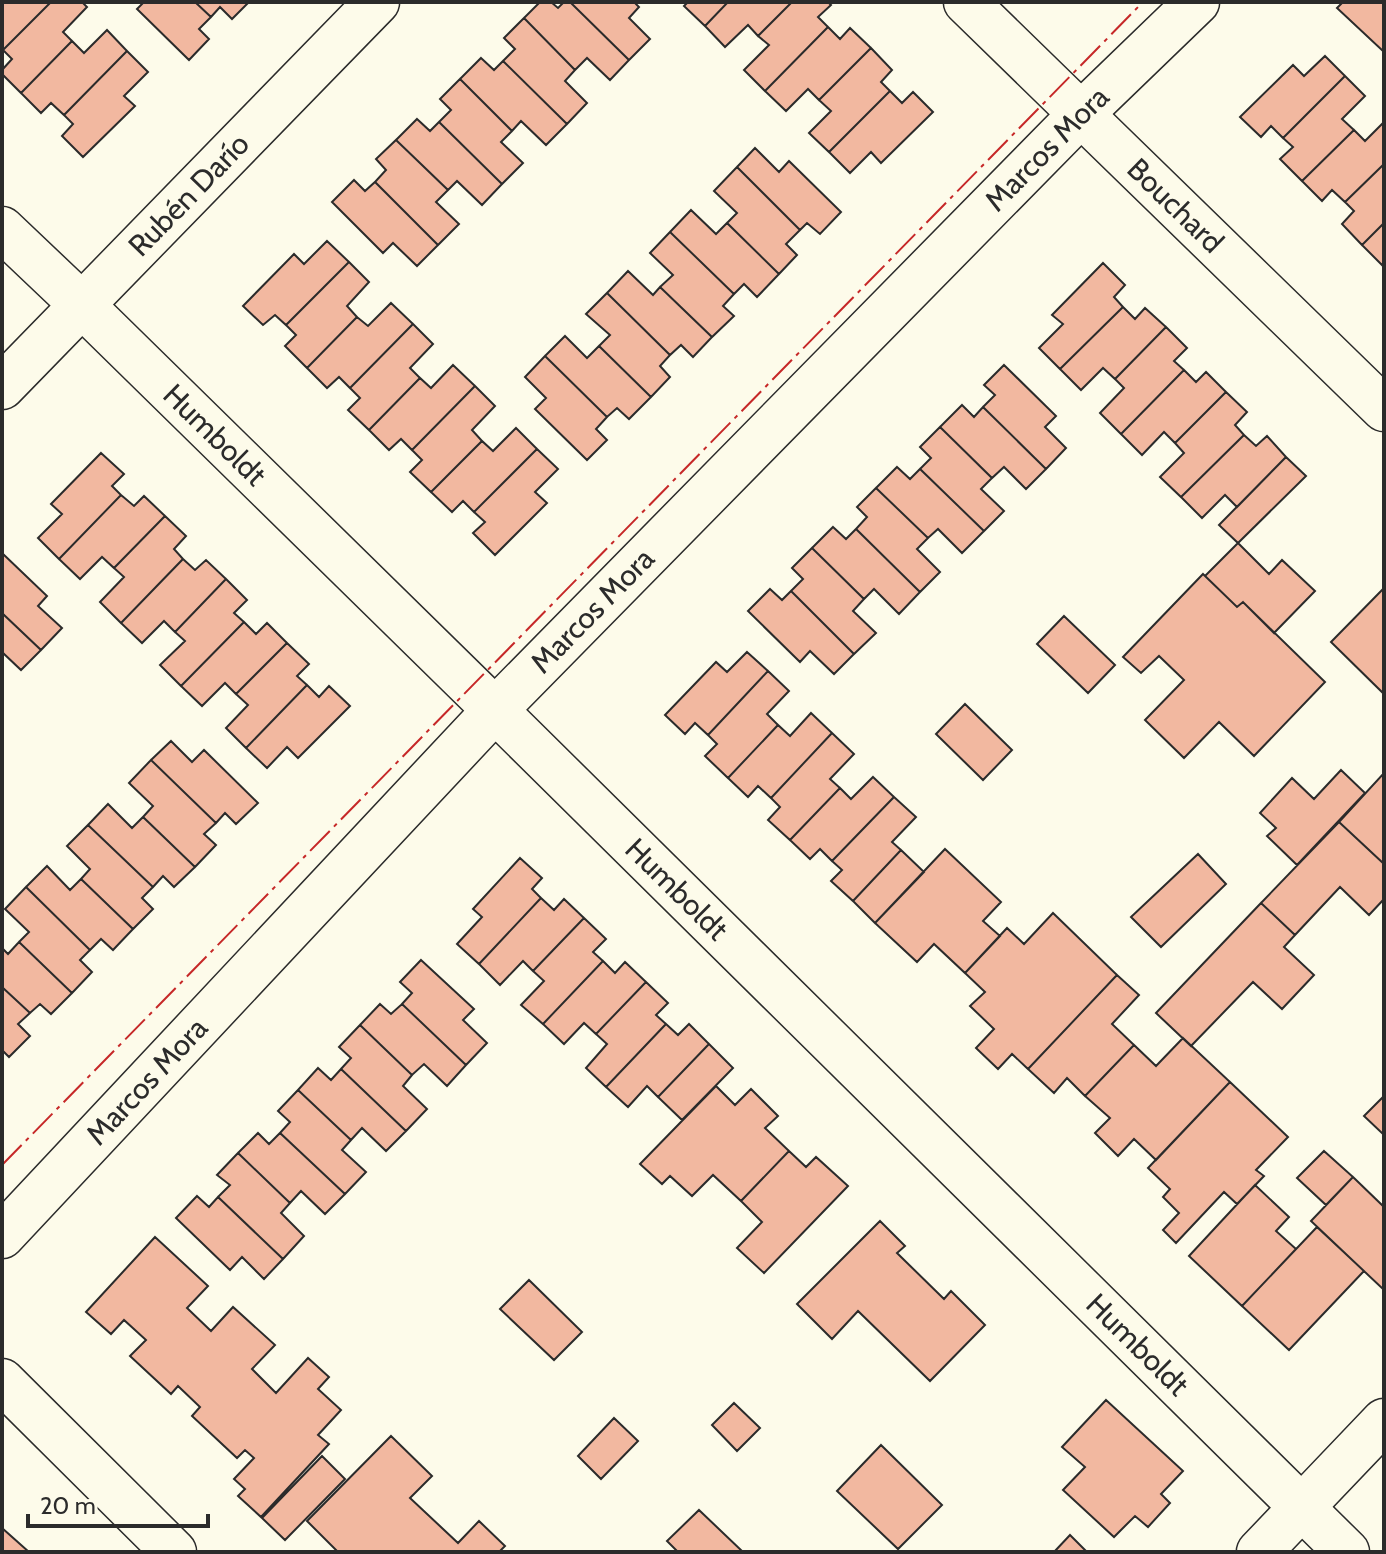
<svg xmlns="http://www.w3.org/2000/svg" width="1386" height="1554" font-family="Cabin,sans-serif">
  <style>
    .building { fill: #f2b8a0; stroke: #2b2b2b; stroke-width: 2 }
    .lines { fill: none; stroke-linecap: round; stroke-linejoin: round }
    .minor-casing { stroke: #2b2b2b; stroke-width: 47 }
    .minor { stroke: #fdfbea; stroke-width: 44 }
    .power { stroke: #c62828; stroke-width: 2; stroke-dasharray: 28 6 4 6; stroke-linecap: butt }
    .labels { text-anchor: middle; stroke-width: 6; stroke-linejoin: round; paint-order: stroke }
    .street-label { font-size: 30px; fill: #2b2b2b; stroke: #fdfbea }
  </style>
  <rect width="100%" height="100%" fill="#fdfbea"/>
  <path class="building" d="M2,2H51L3,50Z
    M51,2H82L87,7L63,32L72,41L21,93L2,74V70L12,59L3,50Z
    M144,2H195L211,17L199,29L209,39L189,60L137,9Z
    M195,2H249L232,19L220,7L211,17Z
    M540,2H551L558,8L564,2H570L629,60L610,80L587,58L575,70L524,18Z
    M570,2H634L639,7L629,18L650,39L629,60Z
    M688,2H728L705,26L684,6Z
    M728,2H792L758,36L748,25L725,47L705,26Z
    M792,2H828L831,5L818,17L828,27L765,91L744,70L769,45L758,36Z
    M1343,2H1384V52L1337,8Z
    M524,18L575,70L565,81L587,103L567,124L503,61L515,49L504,38Z
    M828,27L840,39L850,28L871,48L819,100L808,89L786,111L765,91Z
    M107,30L127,51L64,115L51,103L41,113L21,93L72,41L84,53Z
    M871,48L892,70L881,82L890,91L829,152L809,133L831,111L819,100Z
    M127,51L148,72L124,96L135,106L83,157L62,136L73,124L64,115Z
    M1325,56L1345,76L1283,138L1271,126L1261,137L1240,117L1293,65L1304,76Z
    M481,58L494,70L503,61L567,124L546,145L521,121L512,131L460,79Z
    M1345,76L1365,96L1342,119L1354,130L1302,181L1280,159L1293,147L1283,138Z
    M460,79L512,131L501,142L523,163L502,184L439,122L451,110L440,99Z
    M890,91L902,103L913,92L933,112L881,163L871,152L850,173L829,152Z
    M417,119L430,131L439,122L502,184L482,205L457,181L448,190L396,140Z
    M1384,122V164L1345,202L1332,190L1322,201L1302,181L1354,130L1365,141Z
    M396,140L448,190L436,202L459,224L438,245L375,182L386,170L376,159Z
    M755,148L779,172L789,161L841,212L820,234L807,223L800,230L737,167Z
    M1384,164V223L1362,245L1342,224L1354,211L1345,202Z
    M737,167L800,230L786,244L797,255L779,274L727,223L737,213L714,191Z
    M354,180L365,191L375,182L438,245L417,266L393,243L383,253L332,202Z
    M691,210L716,234L727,223L779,274L757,297L744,284L734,294L670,232Z
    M1384,223V263L1382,265L1362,245Z
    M670,232L734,294L723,306L734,316L712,337L660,287L673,275L650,253Z
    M327,241L349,262L286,325L275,315L263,325L243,306L294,254L304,264Z
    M349,262L369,282L347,306L357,317L307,368L285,346L296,335L286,325Z
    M1103,263L1125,285L1114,297L1123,307L1060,369L1039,348L1063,324L1052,315Z
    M628,271L653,295L660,287L712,337L693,357L681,345L670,355L607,293Z
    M607,293L670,355L660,366L670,377L651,397L599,346L610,335L586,314Z
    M391,303L413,324L350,388L339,377L327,388L307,368L357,317L368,326Z
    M1123,307L1135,319L1145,308L1166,327L1115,379L1103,368L1081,390L1060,369Z
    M413,324L433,344L410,368L420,378L369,430L348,410L360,398L350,388Z
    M1166,327L1187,348L1174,361L1184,370L1121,434L1100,413L1124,388L1115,379Z
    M565,336L587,358L599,346L651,397L629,419L617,408L607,417L545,356Z
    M545,356L607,417L596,429L607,440L587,460L535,409L546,398L525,377Z
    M453,365L475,386L412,450L401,439L389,450L369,430L420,378L431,388Z
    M1004,365L1056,416L1045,427L1066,448L1046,469L983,407L995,395L984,385Z
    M1184,370L1196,382L1206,372L1226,392L1175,443L1164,432L1142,455L1121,434Z
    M475,386L495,406L472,430L482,441L431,492L410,472L422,460L412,450Z
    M1226,392L1247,412L1235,425L1244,435L1181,497L1160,477L1184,453L1175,443Z
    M962,405L974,417L983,407L1046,469L1026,489L1004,467L992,478L940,427Z
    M940,427L992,478L981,489L1004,511L984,531L920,469L931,458L920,447Z
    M516,428L537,449L474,512L463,501L452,512L431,492L482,441L493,451Z
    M1244,435L1256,446L1267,436L1286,457L1237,507L1225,495L1202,518L1181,497Z
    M537,449L558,469L535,492L547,503L495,555L473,533L485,522L474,512Z
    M101,453L124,474L112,486L121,495L59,559L38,538L62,514L51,504Z
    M1286,457L1306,476L1238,543L1219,525Z
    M897,467L910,479L920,469L984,531L962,553L938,529L928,538L876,488Z
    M876,488L928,538L917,549L940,572L920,592L856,529L867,517L857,507Z
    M121,495L134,506L144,496L165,516L114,568L102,557L80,579L59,559Z
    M165,516L186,536L174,549L183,559L121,623L100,602L124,577L114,568Z
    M833,527L846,539L856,529L920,592L899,614L874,589L864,599L812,548Z
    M1238,543L1269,574L1282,560L1315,591L1274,633L1243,602L1237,607L1205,576Z
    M812,548L864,599L853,611L876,633L854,654L791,591L803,579L792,568Z
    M2,553L47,596L38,606L62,628L41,650L2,613Z
    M183,559L195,570L206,560L226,579L175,632L164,621L142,643L121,623Z
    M1203,574L1237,607L1243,602L1325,682L1254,756L1219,722L1184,758L1145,720L1184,680L1159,656L1141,673L1123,657Z
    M226,579L247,600L234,613L244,622L181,686L160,665L185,641L175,632Z
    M1384,588V694L1331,642Z
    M770,589L782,600L791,591L854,654L834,674L810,651L800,662L748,611Z
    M2,613L41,650L21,670L2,652Z
    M1064,616L1115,665L1088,693L1037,644Z
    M244,622L256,634L267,623L287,643L236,694L225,683L202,706L181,686Z
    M287,643L309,664L297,676L307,685L246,748L226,728L248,705L236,694Z
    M747,652L768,671L708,735L695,723L685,734L665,715L716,662L727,672Z
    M768,671L789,691L767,714L778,725L728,778L705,756L717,744L708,735Z
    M307,685L319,697L329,686L350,706L298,758L287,747L267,768L246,748Z
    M965,704L1012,750L983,780L936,734Z
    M811,713L832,733L771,798L758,786L748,797L728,778L778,725L790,736Z
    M832,733L854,754L830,779L840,788L790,840L768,820L780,807L771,798Z
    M171,741L192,762L204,750L258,803L236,824L225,813L216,823L151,760Z
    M151,760L216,823L204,834L216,845L195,867L143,817L153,806L129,783Z
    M1341,770L1365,793L1297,865L1267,836L1276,828L1260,813L1292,778L1314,799Z
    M1384,773V864L1339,822Z
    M873,777L894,797L832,861L820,849L810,859L790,840L840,788L851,799Z
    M894,797L916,817L892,842L901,850L853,901L831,881L842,870L832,861Z
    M108,804L132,828L143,817L195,867L174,887L163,876L153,887L88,825Z
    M1339,822L1384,864V899L1369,915L1340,887L1295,935L1261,903Z
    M88,825L153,887L142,898L153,909L133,929L81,879L90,869L67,846Z
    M945,849L1001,902L983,921L1000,936L965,973L934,944L917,962L875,923Z
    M901,850L924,872L875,923L853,901Z
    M1198,854L1226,884L1161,947L1131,917Z
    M520,858L542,878L532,889L541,898L479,964L457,944L482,917L473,909Z
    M47,866L70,890L81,879L133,929L113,950L101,939L90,950L26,887Z
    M26,887L90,950L80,960L92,972L72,993L19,942L29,932L5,909Z
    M541,898L554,910L564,899L584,918L533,971L523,961L500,985L479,964Z
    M1261,903L1295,935L1284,947L1314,975L1282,1009L1253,982L1191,1046L1156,1013Z
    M1053,913L1117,975L1028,1069L1012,1054L998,1069L976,1048L994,1029L970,1006L985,992L965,973L1007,928L1024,944Z
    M584,918L606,939L593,952L603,961L543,1024L521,1005L544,981L533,971Z
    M19,942L72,993L51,1014L40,1004L30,1013L2,987V948L8,954Z
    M421,960L474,1009L463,1020L487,1043L466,1065L402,1004L412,993L400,982Z
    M603,961L615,973L625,962L646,982L596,1034L584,1023L564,1044L543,1024Z
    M1117,975L1139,995L1112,1024L1134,1045L1085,1096L1067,1078L1054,1093L1028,1069Z
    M646,982L668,1003L656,1015L666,1024L606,1087L586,1068L607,1044L596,1034Z
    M2,987L30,1013L18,1024L30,1036L9,1057L2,1050Z
    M380,1004L391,1014L402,1004L466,1065L447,1086L424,1064L412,1075L360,1025Z
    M666,1024L678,1035L689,1024L709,1044L658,1097L647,1086L628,1107L606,1087Z
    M360,1025L412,1075L403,1086L427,1109L406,1131L341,1069L351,1058L339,1047Z
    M1183,1038L1230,1082L1156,1160L1134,1139L1118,1156L1095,1133L1110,1118L1085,1096L1134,1045L1156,1066Z
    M709,1044L733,1068L682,1120L658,1097Z
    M318,1068L331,1080L341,1069L406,1131L386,1151L362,1128L351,1140L298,1090Z
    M1230,1082L1288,1137L1256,1170L1264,1176L1237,1204L1224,1192L1176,1243L1163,1230L1179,1213L1163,1197L1170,1189L1148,1168Z
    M716,1086L735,1105L751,1089L778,1116L765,1128L789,1151L741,1201L713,1175L692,1196L670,1176L662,1184L640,1164Z
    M298,1090L351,1140L342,1150L366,1172L345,1194L280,1133L290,1122L278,1111Z
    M1384,1096V1135L1364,1116Z
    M258,1133L269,1144L280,1133L345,1194L325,1214L301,1191L290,1203L238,1153Z
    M789,1151L806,1167L816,1157L848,1186L764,1273L737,1248L762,1222L741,1201Z
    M1324,1151L1353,1177L1326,1205L1297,1178Z
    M238,1153L290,1203L281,1213L304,1236L283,1259L218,1197L230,1185L217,1175Z
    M1353,1177L1384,1207V1290L1311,1221Z
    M1255,1185L1289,1217L1276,1231L1296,1249L1242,1306L1189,1256Z
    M197,1196L209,1207L218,1197L283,1259L264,1279L242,1257L230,1270L176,1218Z
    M880,1221L905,1246L897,1253L944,1299L951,1291L985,1325L930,1381L858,1311L832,1339L797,1304Z
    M1317,1227L1364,1271L1289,1350L1242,1306Z
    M155,1237L208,1286L187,1308L211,1331L233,1307L275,1345L252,1369L276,1393L308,1358L329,1377L318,1389L341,1410L318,1435L329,1444L261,1517L238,1496L245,1489L234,1479L254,1458L245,1450L237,1458L192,1416L200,1407L178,1386L171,1394L130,1356L146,1340L124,1320L111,1334L86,1312Z
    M529,1280L582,1332L554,1360L500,1309Z
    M1106,1400L1183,1471L1161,1494L1170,1503L1148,1527L1135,1516L1114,1537L1063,1490L1085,1467L1062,1447Z
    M734,1403L760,1428L737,1451L712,1425Z
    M614,1418L638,1441L601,1479L578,1456Z
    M391,1436L432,1476L410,1498L458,1543L479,1521L505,1546L499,1552H338L307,1521Z
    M881,1445L942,1505L898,1549L837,1491Z
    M322,1456L345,1479L285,1540L262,1518Z
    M699,1510L743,1552H678L667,1541Z
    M2,1528L29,1552H2Z
    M1070,1535L1087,1552H1054Z"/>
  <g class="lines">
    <defs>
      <g id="minor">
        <path id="s1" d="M966,2L1384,409"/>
        <path id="s2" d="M2,229L82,305L495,710L1347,1552"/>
        <path id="s3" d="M2,387L377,2"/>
        <path id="s4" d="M2,1236L495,710L1082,113L1197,2"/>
        <path d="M2,1381L174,1552"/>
        <path d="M1259,1552L1384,1421"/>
      </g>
    </defs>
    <use href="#minor" class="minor-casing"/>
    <use href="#minor" class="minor"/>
    <path class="power" d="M2,1165L1143,2"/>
  </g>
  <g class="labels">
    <g class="street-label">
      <text dy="10" stroke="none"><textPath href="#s4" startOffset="1508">Marcos Mora</textPath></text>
      <text dy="10" stroke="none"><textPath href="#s3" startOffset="268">Rubén Darío</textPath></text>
      <text dy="10" stroke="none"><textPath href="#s1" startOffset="292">Bouchard</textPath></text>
      <text dy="10" stroke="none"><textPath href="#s2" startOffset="296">Humboldt</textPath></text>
      <text dy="10" stroke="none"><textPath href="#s4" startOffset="860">Marcos Mora</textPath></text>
      <text dy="10" stroke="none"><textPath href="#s2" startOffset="944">Humboldt</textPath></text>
      <text dy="10" stroke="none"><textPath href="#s4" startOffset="212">Marcos Mora</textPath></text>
      <text dy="10" stroke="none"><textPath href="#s2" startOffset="1592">Humboldt</textPath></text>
    </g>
  </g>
  <rect width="1386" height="1554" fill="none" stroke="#2b2b2b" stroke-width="8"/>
  <path d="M28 1514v12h180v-12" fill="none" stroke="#2b2b2b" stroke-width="4"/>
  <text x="40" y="1514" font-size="24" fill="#2b2b2b" stroke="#fdfbea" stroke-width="6" paint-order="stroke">20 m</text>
</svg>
